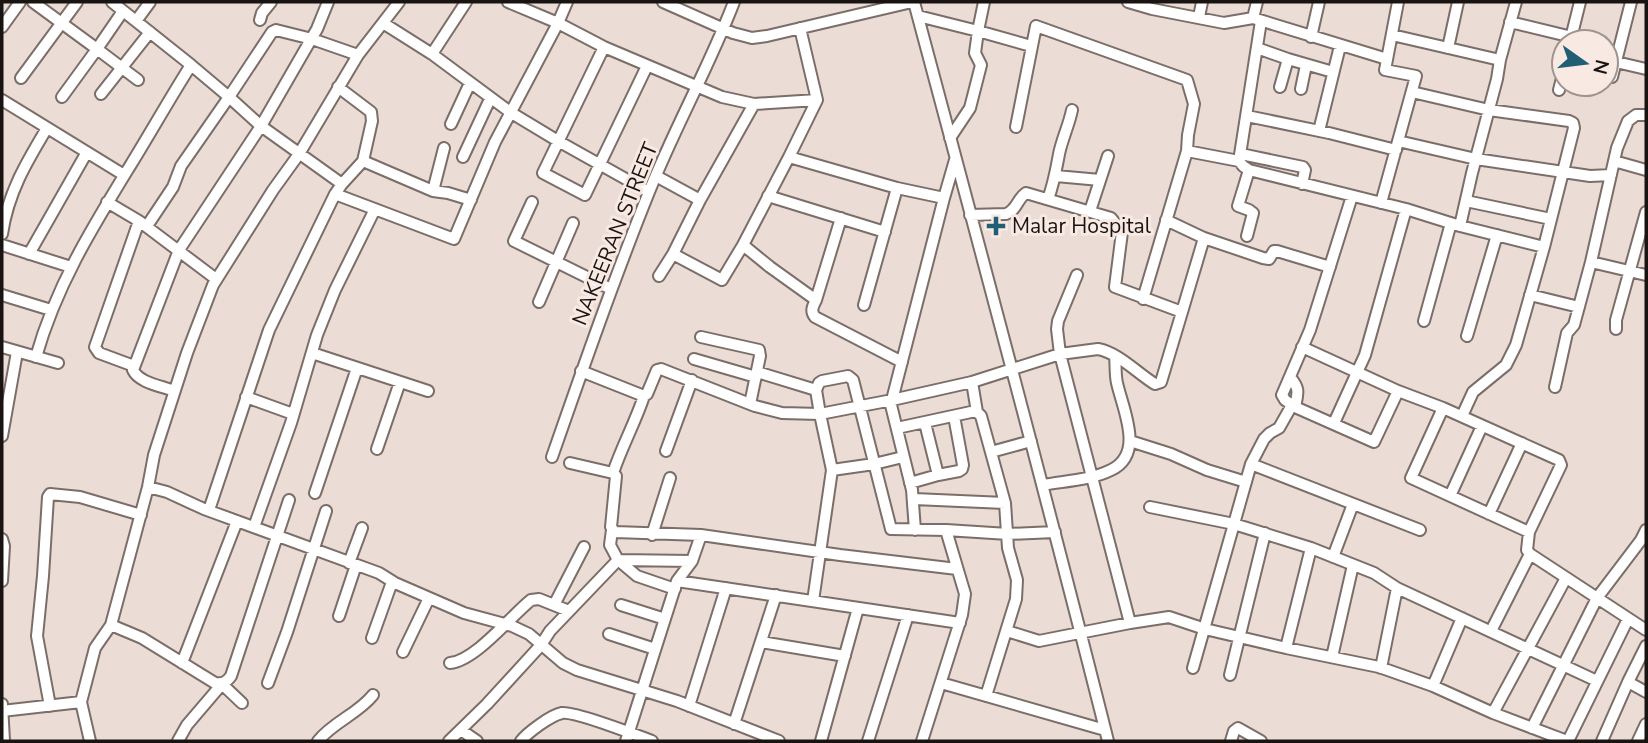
<svg xmlns="http://www.w3.org/2000/svg" width="1648" height="743" font-family="'Nunito Sans',sans-serif">
  <style>
    .lines { fill: none; stroke-linecap: round; stroke-linejoin: round }
    .minor-casing { stroke: #7b6e68; stroke-width: 14 }
    .minor { stroke: #fff; stroke-width: 10 }
    .poi-dot { fill: #205e74; stroke: #f8e9e2; stroke-width: 2.5 }
    .labels { text-anchor: middle; stroke-width: 6; stroke-linejoin: round; paint-order: stroke }
    .poi-label { font-size: 21px; fill: #191412; stroke: #f8e9e2; text-anchor: start }
    .street-label { font-size: 21px; fill: #191412; stroke: #f8e9e2 }
  </style>
  <rect width="100%" height="100%" fill="#ebdcd5"/>
  <g class="lines">
    <defs>
      <path id="minor" d="M33,2L97,49L62,97
        M508,2L558,23L604,47L722,97L754,104L817,100
        M663,2L733,33L752,38L767,36L912,2
        M914,2C980,248 1046,494 1108,741
        M1128,2L1152,9L1224,23L1253,18
        M1257,2L1253,18L1387,59
        M123,11L97,49L138,80
        M918,16L978,31L984,2
        M1199,17L1202,2
        M260,20L262,13L271,2
        M136,21L150,2
        M1510,22L1572,37
        M383,23L432,54L510,112L558,141L649,192
        M2,27L20,2
        M1392,35L1500,60
        M1311,37L1319,2
        M1570,42L1580,2
        M604,47L543,173L585,195L647,66
        M1257,48L1288,59L1333,72
        M1448,48L1458,2
        M432,54L466,2
        M358,55L312,39L276,30L272,32L229,97L261,126L342,184L335,194L454,239L495,142L558,23L567,2
        M1616,62L1646,69
        M1612,77L1631,2
        M21,78L77,2
        M338,87L371,112L372,121L363,161L342,184
        M1280,87L1288,59
        M1301,89L1306,65
        M1559,90L1564,70
        M1412,92L1489,110L1569,121L1573,123L1574,128L1544,247L1516,345L1506,365L1473,392L1462,416
        M101,94L150,32
        M2,100L124,175
        M1247,116L1329,133L1396,150
        M451,124L470,83
        M1016,127L1036,26L1187,80L1194,104L1188,135L1187,151
        M1319,131L1340,46
        M950,138L970,108L981,65L975,53L978,31L1031,46
        M1398,141L1476,159L1590,176L1611,175
        M1241,154L1303,167L1305,170L1302,184
        M463,157L490,99
        M789,157L817,100L800,28
        M363,161L433,191L448,193L471,200
        M1239,161L1243,166L1249,170L1406,209L1460,226L1544,247
        M1614,161L1646,170
        M656,176L700,200
        M1056,176L1100,180
        M433,191L444,148
        M768,196L885,232
        M1352,196L1310,330L1282,395L1285,400L1295,407L1374,442L1398,391
        M1048,199C1054,183 1056,170 1059,154C1062,139 1069,125 1072,110
        M1466,201L1551,219
        M107,202L139,221L216,279
        M532,202L514,241L611,289
        M1381,203L1416,76L1385,70L1398,2
        M1090,211L1108,156
        M1166,220L1204,238L1263,258L1269,259L1274,251H1277L1330,267
        M147,226L173,187L181,166L229,97L191,65
        M1460,226L1472,173L1497,79L1500,60L1516,2
        M2,234C8,193 26,163 47,128
        M1247,236L1253,213L1249,210L1238,206L1249,170
        M2,245L71,267
        M29,254L87,152
        M673,254L722,280L743,245
        M1591,262L1646,275
        M1077,275L1058,321L1057,329L1060,354L1130,623
        M659,276L673,254L700,200L754,104
        M2,295L51,310
        M1530,295L1579,307
        M1143,299L1187,151L1239,161L1261,21
        M816,300L841,218
        M539,302L573,223
        M864,305L897,188
        M1182,312L1204,238
        M1424,321L1451,223
        M1616,329V320L1646,212
        M1467,336L1497,235
        M701,337L759,350L760,356L750,404
        M2,347L58,363
        M1302,347L1398,391L1443,408L1559,460L1561,465L1529,532L1527,550L1530,554L1646,630
        M312,353L428,391
        M36,357C56,286 92,228 130,166C151,132 170,98 191,65L112,2
        M694,359L756,377
        M902,362L815,317C810,311 813,306 816,300L770,267L743,245L789,157L897,188L944,198
        M134,366L99,353L95,347L139,221
        M581,371L644,396L647,394L657,370L661,369L755,406L782,413L820,414L892,400L972,382L1060,354L1098,349C1119,353 1137,373 1155,384L1161,382L1182,312L1115,287L1122,232L1111,218L1026,193C1017,199 1017,210 1006,214L970,215
        M757,372L816,390
        M1290,377C1300,389 1298,392 1295,407
        M972,382L977,412
        M1555,387L1567,333L1574,325L1591,262L1617,148L1628,121L1636,115H1646
        M174,391C162,386 139,383 133,370L179,250L261,126L317,29L328,2
        M246,397L293,414
        M892,400L944,198L955,160
        M890,401L912,490L915,530
        M1443,408L1411,478L1529,532
        M925,423L938,475
        M1334,423L1365,355L1406,209
        M897,428L971,412H977L981,416L1005,503L1008,548L1017,580L1016,599L986,696
        M2,436L17,352
        M1130,441L1171,454L1207,470L1246,482
        M377,449L400,382
        M666,451L692,380
        M991,452L1031,441
        M552,457C583,368 614,279 649,192C675,127 709,67 734,2
        M570,463L613,473L616,476L611,527L615,532L701,535L840,555L957,569
        M1251,464L1420,530
        M832,470L874,464L903,457
        M613,473C622,446 635,423 644,396
        M910,483L938,475L959,471L962,469L963,465L954,416
        M1043,485C1064,481 1091,480 1111,470C1145,454 1123,410 1117,383C1115,374 1116,365 1115,356
        M148,487L167,492L204,509L379,573L395,583L464,613L512,626L529,634L563,663L577,670L677,701L779,741
        M315,493L357,368
        M1450,496L1482,426
        M914,499L1005,503
        M1150,507L1234,524L1311,548L1374,573L1397,588L1597,681
        M209,510L269,330L335,194
        M1489,514L1522,443
        M254,527L291,423L317,335L335,290L375,209
        M612,530L610,545L618,560L692,561
        M652,535L670,478
        M2,539L4,546L2,581
        M1333,557L1353,504
        M349,563L362,528
        M677,581L692,561L701,535
        M813,601L832,470L820,414L816,390L819,383L822,381L848,376L853,380L891,529L946,530L1008,534L1055,532
        M554,605L584,547
        M621,605L665,619
        M339,616L356,565
        M111,625L142,638L215,683C222,684 226,683 231,676L289,500
        M1007,631L1039,641L1044,640L1130,623L1169,617L1205,629L1286,648L1379,667L1433,686L1493,713L1567,741
        M1491,631L1530,554
        M609,634L655,649
        M372,638L392,582
        M761,642L845,656
        M1286,648L1311,548
        M403,652L429,598
        M1332,657L1353,565
        M182,663L237,521
        M450,663C475,661 511,616 531,600L539,599L569,611
        M1193,668L1251,464L1264,439L1270,433L1279,428L1292,405
        M1381,668L1397,588
        M1230,675L1265,533
        M1628,682L1646,692
        M268,683L287,632L326,511
        M941,683L1105,730
        M1433,686L1462,618
        M2,704L4,741
        M50,706L37,636L43,576L48,497L50,494L80,497L141,515
        M689,706L726,588
        M2,711L81,702
        M1493,713L1566,578
        M734,724L776,595
        M1532,728L1597,598L1641,540L1646,530
        M461,730L477,741
        M90,741L81,702L95,648L111,625L148,487L154,455L187,353L213,285L273,190L299,154L358,55L399,2
        M178,741L187,725L222,684L242,703
        M318,741C333,722 358,714 373,695
        M449,741L487,704L541,645L550,631L618,560L637,576L675,589
        M521,741C527,733 551,715 562,713C575,711 636,735 652,741
        M626,741L677,581L960,623
        M821,741L858,608
        M868,741L908,615
        M922,741L962,615L965,594L946,530
        M1231,741L1234,731L1238,728L1261,741
        M1568,741L1628,619
        M1602,741L1628,682L1646,646
        M1638,741L1646,724"/>
    </defs>
    <use href="#minor" class="minor-casing"/>
    <use href="#minor" class="minor"/>
  </g>
  <path class="poi-dot" d="M992.5 215.5h7v7h7v7h-7v7h-7v-7h-7v-7h7z"/>
  <g class="labels">
    <g class="poi-label">
      <text x="1012" y="233">Malar Hospital</text>
    </g>
    <g class="street-label">
      <text transform="translate(615 234) rotate(-68)" y="7">NAKEERAN STREET</text>
    </g>
  </g>
  <rect width="1648" height="743" fill="none" stroke="#191412" stroke-width="7"/>
  <g transform="translate(1585 63) rotate(104)"><circle r="33" fill="#f8e9e2" stroke="#9f948f" stroke-width="2"/>
  <path d="M0-5L12 26L0 18L-12 26Z" fill="#205e74"/>
  <text y="-10" font-size="19" font-weight="bold" text-anchor="middle" fill="#191412">N</text>
  </g>
</svg>
